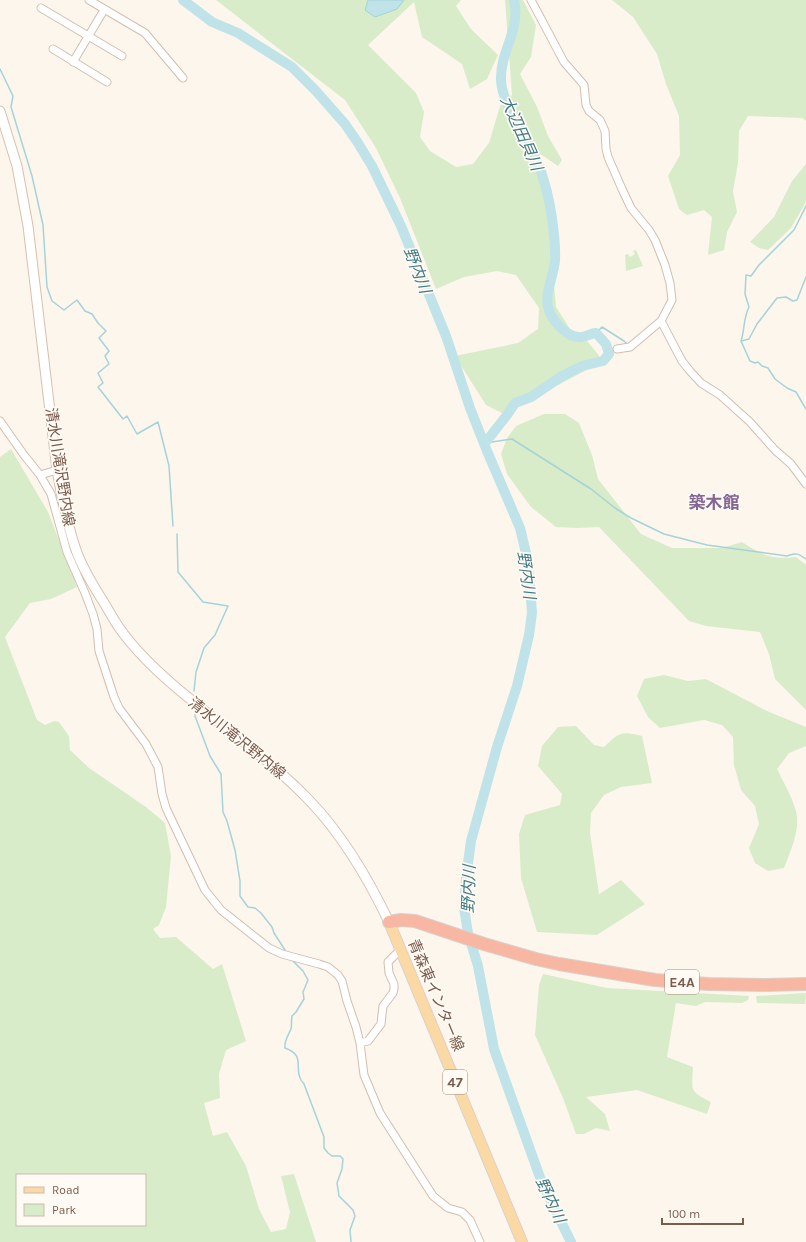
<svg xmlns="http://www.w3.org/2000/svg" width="806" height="1242" font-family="Karla,'Noto Sans JP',sans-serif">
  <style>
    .green { fill: #d8ecc9; fill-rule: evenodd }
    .water { fill: #bfe3e8; stroke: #a5d3da }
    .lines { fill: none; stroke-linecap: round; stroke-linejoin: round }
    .stream { stroke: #a5d3da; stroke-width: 1.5 }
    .river { stroke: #bfe3e8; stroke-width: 10 }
    .minor-casing { stroke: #d1beb0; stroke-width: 9 }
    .secondary-casing { stroke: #d6c0b0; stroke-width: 11 }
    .primary-casing { stroke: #dad1cd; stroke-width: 12 }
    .motorway-casing { stroke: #dad1cd; stroke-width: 14 }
    .minor { stroke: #fff; stroke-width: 7 }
    .secondary { stroke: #fff; stroke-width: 9 }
    .primary { stroke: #fbd9a5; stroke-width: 10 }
    .motorway { stroke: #f7b7a3; stroke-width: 12 }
    .labels { text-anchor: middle; stroke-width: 3.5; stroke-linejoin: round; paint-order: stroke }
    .shield { fill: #fffaf3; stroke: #a28b7f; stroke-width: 1 }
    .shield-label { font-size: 14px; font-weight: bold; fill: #7a5c4d }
    .street-label { font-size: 15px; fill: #7a5c4d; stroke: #fffaf3 }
    .water-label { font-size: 16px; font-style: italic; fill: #437c86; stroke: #fffaf3 }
    .quarter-label { font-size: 17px; font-weight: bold; fill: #846695; stroke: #fffaf3 }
  </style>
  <rect width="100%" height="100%" fill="#fdf6ec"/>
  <path class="green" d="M216,0H461L456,6L471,29L498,55L487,79L470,89L462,64L422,37L414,2L368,45L416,93L424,112L420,137L430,151L456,167L473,164L489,143L500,106L512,95L505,0H523L536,25L531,57L520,74L537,107L548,136L562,160L558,166L524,143L539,172L553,218V274L556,307L570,329L587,341L601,358L594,366L504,414L486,405L455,356L518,343L538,329L539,308L516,275L497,271L464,277L436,289L400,198L376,148L345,100Z
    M612,0H806V121L802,118L748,116L739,131L738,163L733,191L737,212L727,232L724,250L708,255L712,217L704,210L687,215L679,209L668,176L680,155L679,116L666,84L657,54L633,17Z
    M806,164V202L791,228L768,250L759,248L750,242L774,217L792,181Z
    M636,250L643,266L626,271L625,255L628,254L630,257L635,254L633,251Z
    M544,414H565L579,423L592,455L598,479L641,534L672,548H722L742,542C763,555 770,560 796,557L806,565V710L775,679L769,654L760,632L706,626L689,621L599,527L578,528L556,527L531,507L507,474L501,454L507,438L516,426Z
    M11,449L48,512L77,587L51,599L30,603L5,637L37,720L45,725L54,721L59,722L69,736L70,750L89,768L146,807L165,823L171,856L166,907L159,925L153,929L160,938L176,937L213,969L222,964L246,1041L226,1050L219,1074L220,1098L204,1103L213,1136L227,1132L246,1166L259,1209L271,1232L286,1229L290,1212L281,1176L294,1174L316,1242H0V457ZM17,1175H145V1225H17Z
    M664,675L688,681L706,679L767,711L806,727V746L789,753L777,769C784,783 792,797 796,811C801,829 790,852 784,868L768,871L755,863L749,848L759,824L755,806L741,790L734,765L733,737L722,725L704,720L660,728L648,717L637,696L644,679Z
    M576,726L594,745L604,747C620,732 620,731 642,736L652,783L621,787L604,795L591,813L590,833L599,894L621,880L645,904L597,935L537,932L521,878L519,834L525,815L560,805L562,794L538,766L542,746L558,727Z
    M543,974L607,988L749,996L748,1000L742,1003L705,1002L696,1006L676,1003L667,1057L693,1067C692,1091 689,1091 711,1102L707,1114L637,1090L586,1097L605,1114L610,1131L596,1128L584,1134H576L563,1098L535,1035L539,985Z
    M806,993L805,1004L757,1003L756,996Z"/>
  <path class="water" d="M368,0H404L397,9L375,17L365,10Z"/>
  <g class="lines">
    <path class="stream" d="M0,69L13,96L11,107L32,176L43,225L47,287L52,301L64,310L77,300L85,311L92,314L98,323L106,331L99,338L109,351L105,356L109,364L98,373L103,383L98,387L123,419L127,416L137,434L158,422L169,466L173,526
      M806,206L794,230L759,265L751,276L746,275L745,294L749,307C743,319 745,329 741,341L750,361L755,363L758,362L762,366L768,368L775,379L787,388L796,392L806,409
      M596,333L602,327L624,341L627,344
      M741,341L749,339L757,324L777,298L786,297L793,301L797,300L806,277
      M485,443L512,439L591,489L615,508L631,518L664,534L707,545L787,556C796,552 799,554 806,559
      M177,534L178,572L203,602L228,606L215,635L204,648L196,672L194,691
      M195,711V716L210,756L221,774L223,812L227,821L235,850L240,881V896L248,907L255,908L261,913L272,927L274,933L285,950
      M293,961L303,971L308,980L303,992L304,999L296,1012L292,1016C291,1021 292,1025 291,1029C288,1036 284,1041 285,1048C308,1056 291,1070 304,1084L324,1137V1148L328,1153L332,1156H340L343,1159L342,1169L337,1183L339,1196L353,1210L355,1216L350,1230L351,1242"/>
    <path class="river" d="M183,0L212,22L238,33L292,67L316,91L345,124L358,143L372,166L401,226L446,336L470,408L487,451L520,528L526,553L530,585L532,613L529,635L517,686L497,747L471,841L466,878L464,908L468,933L478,966L494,1049L542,1183L571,1242
      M485,443L507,415L515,403L531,397L562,376L582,366L603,361L609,354L606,344L596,333C590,333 585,338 579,337C567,337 555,323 550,313C542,296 554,278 555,260C556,242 553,224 550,206C546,184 538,161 528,140C518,121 502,102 501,80C500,51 521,30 514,0"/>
    <defs>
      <path id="minor" d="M89,0L145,33L183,78
        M531,0L564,62L584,85L586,105L589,111L600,120L605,131L606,149L608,157L622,189L631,208L649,230L655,240L665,265L670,283L672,300L661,321L682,361L690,371L701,383L720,395L750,422L775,450L791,464L806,484
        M41,8L122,56
        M53,49L107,82
        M73,62L104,10
        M617,349L630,347L661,321
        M0,421L24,455L40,475L51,494L67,552L85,593L93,614L97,629L99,651L114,697L119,708L146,744L158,767L162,794L166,808L205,890L221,910L269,948L282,954L319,964L328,967L338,975L342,981L347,1001L356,1027L360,1043L364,1075L380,1113L433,1196L448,1208L462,1212L470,1220L480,1242
        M40,475L57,470
        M360,1043L368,1041L381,1024L383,1006L393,993L394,989V984L389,973L388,962L400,950"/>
      <path id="secondary" d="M0,111L17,166L28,226L57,470C62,497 67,524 76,550C82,567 91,582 101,598C107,607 112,617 118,626C137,654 164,678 190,699C230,732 272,762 308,799C343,835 368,878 389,922"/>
      <path id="primary" d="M389,922L522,1242"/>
      <path id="motorway" d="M389,922L401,920L415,921L484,944L536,959L559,964L655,980L708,984L766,985L806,984"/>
    </defs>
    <use href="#minor" class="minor-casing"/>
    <use href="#secondary" class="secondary-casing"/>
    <use href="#primary" class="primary-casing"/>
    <use href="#motorway" class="motorway-casing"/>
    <use href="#minor" class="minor"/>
    <use href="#secondary" class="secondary"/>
    <use href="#primary" class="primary"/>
    <use href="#motorway" class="motorway"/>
  </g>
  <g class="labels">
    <g class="shield">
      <rect x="665" y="970" width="34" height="24" rx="3"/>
      <rect x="443" y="1070" width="24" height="24" rx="3"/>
    </g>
    <g class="shield-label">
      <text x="682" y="987">E4A</text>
      <text x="455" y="1087">47</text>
    </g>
    <g class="street-label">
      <text transform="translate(60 467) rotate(81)" y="5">清水川滝沢野内線</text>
      <text transform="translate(237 738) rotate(39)" y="5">清水川滝沢野内線</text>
      <text transform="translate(436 995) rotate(67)" y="5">青森東インター線</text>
    </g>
    <g class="water-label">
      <text transform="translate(522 133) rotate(66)" y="6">大辺田貝川</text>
      <text transform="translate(418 270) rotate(69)" y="6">野内川</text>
      <text transform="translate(527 575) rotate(82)" y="6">野内川</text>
      <text transform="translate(468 889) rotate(-88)" y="6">野内川</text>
      <text transform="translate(551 1200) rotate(65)" y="6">野内川</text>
    </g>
    <g class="quarter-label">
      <text x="714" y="508">築木館</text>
    </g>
  </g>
  <rect x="16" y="1174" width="130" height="52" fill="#fffaf3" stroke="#cabbb1"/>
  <rect x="24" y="1187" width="20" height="6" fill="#fbd9a5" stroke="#cabbb1"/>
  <text x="52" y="1194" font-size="12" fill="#7a5c4d">Road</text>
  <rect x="24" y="1204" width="20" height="12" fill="#d8ecc9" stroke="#cabbb1"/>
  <text x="52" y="1214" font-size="12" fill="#7a5c4d">Park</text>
  <path d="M662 1218v6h81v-6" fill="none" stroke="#7a5c4d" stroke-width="2"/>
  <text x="668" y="1218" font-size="12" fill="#7a5c4d" stroke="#fffaf3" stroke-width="3" paint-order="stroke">100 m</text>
</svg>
